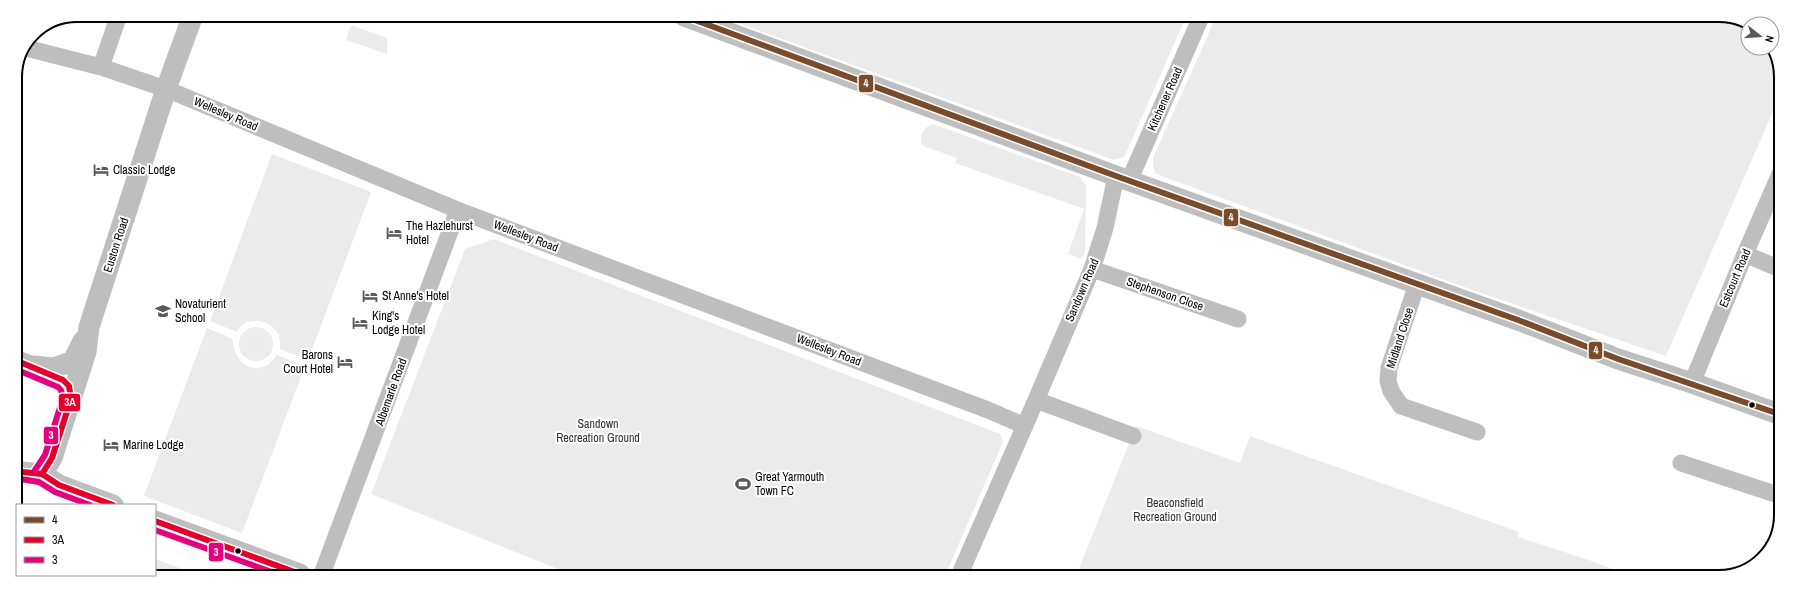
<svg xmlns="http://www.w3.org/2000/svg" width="1796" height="592" font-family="'Archivo Narrow',sans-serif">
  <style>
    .green { fill: #ebebeb }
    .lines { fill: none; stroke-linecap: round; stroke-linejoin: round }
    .minor { stroke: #bebebe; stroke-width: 17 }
    .tertiary { stroke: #bebebe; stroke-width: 21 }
    .bus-1-casing { stroke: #fff; stroke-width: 9 }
    .bus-2-casing { stroke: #fff; stroke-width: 9 }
    .bus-3-casing { stroke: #fff; stroke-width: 9 }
    .bus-1 { stroke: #7a4b2a; stroke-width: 6 }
    .bus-2 { stroke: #e4002b; stroke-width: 6 }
    .bus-3 { stroke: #e5007d; stroke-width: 6 }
    .bus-dot { fill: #000; stroke: #fff; stroke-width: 1.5 }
    .labels { text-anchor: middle; stroke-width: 4; stroke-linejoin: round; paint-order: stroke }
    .street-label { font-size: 12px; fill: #000; stroke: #fff }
    .poi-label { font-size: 12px; fill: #000; stroke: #fff; text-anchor: start }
    .park-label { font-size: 12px; fill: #323232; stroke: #fff }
    .rim { fill: none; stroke: #000; stroke-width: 2 }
    .line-badge { stroke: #fff; stroke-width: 1.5 }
    .badge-label { font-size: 11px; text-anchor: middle; font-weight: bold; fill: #fff }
  </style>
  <rect width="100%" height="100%" fill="#fff"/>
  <path class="green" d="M719,16L1186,17L1127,151L1124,157L1114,160Z
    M1216,17L1739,18L1748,25V48H1772L1781,73V93L1666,356L1478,292L1156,174L1153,166V158Z
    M351,25L387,38V54L346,40Z
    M933,124L1080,177L1086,186L1085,251L1082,259L1068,254L1084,209L955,163L957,158L921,145C920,136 923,127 933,124Z
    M272,154L371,192L308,360L280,349C280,345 280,340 279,336C273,319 244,314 237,332L210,321Z
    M494,239L1000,434L1003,442L945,576L573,575L371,494L465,249Z
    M239 344a17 17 0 1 1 34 0a17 17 0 1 1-34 0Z
    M207,328L233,339C232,356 247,375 266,366C271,364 273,359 277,355L305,366L242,533L144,496Z
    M1136,426L1240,463L1250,436L1519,532L1518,537L1586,559L1634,577L1076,576Z
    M155,559L196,574H155Z"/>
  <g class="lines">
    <path class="minor" d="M26,48L101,67L166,89L465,213L988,410L1025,426
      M101,67L119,15
      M1129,181L1201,17
      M1745,254L1780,269
      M1092,269L1238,319
      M1417,284L1389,368L1388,381L1391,391L1401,406L1477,432
      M1692,383L1745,254L1780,174
      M1036,400L1133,436
      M1681,463L1778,495
      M322,574L458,210
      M959,576L1036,400L1092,269L1105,228L1116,176"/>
    <path class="tertiary" d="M684,16L1116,176L1518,320L1618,359L1692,383L1779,414
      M15,360L46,372
      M34,366L54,368L73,361L83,341
      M15,469L23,472L42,474L59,485L113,505
      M42,474L52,458L86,352L89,327L166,89L193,15
      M155,521L300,574"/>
    <defs>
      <path id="bus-1" d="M684,16L1116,176L1518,320L1618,359L1779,414"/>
      <path id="bus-2" d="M15,360L63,380L69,386L71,399L52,458L42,474
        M15,469L23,472L42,474L59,485L113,505
        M155,521L300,574"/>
      <path id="bus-3" d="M15,369L58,387L61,390L63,398L45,455L35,470
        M15,478L39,482L55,492L90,505
        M155,530L277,574"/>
    </defs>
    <use href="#bus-1" class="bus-1-casing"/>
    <use href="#bus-2" class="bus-2-casing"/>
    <use href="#bus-3" class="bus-3-casing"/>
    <use href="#bus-1" class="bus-1"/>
    <use href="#bus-2" class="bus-2"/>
    <use href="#bus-3" class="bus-3"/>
  </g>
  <defs>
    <symbol id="hotel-bare" viewBox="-9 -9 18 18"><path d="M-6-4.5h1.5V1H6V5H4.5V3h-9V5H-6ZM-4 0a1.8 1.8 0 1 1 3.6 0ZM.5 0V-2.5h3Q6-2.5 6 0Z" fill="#595959" stroke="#fff" stroke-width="2.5" paint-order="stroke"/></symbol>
    <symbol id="school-bare" viewBox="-9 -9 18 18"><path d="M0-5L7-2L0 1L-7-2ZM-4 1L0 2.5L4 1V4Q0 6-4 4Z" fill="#595959" stroke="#fff" stroke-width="2.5" paint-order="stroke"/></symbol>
    <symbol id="stadium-bare" viewBox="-9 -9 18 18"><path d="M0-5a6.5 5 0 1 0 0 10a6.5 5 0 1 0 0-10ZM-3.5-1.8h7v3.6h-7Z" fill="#595959" stroke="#fff" stroke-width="2.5" paint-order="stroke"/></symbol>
  </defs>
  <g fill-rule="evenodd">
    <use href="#hotel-bare" x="90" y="159" width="22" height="22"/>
    <use href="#hotel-bare" x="383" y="222" width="22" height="22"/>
    <use href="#hotel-bare" x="359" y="285" width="22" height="22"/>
    <use href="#school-bare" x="152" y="300" width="22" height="22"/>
    <use href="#hotel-bare" x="349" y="312" width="22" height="22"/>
    <use href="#hotel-bare" x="334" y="351" width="22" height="22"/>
    <use href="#hotel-bare" x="100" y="434" width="22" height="22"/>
    <use href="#stadium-bare" x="732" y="473" width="22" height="22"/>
  </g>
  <g class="bus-dot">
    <circle cx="1752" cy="405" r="3.5"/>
    <circle cx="238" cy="551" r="3.5"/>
  </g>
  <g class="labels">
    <g class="street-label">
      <text transform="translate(1165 99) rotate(-66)" y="4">Kitchener Road</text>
      <text transform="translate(226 114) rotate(23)" y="4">Wellesley Road</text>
      <text transform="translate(526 236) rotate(21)" y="4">Wellesley Road</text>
      <text transform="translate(116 245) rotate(-72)" y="4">Euston Road</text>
      <text transform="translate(1735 278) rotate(-67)" y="4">Estcourt Road</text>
      <text transform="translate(1082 290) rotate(-67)" y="4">Sandown Road</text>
      <text transform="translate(1165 294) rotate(19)" y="4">Stephenson Close</text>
      <text transform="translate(1400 338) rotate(-72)" y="4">Midland Close</text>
      <text transform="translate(829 350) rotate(21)" y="4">Wellesley Road</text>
      <text transform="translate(391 392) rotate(-70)" y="4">Albemarle Road</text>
    </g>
    <g class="poi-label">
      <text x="113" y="174">Classic Lodge</text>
      <text x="406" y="230">The Hazlehurst<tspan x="406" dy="14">Hotel</tspan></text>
      <text x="382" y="300">St Anne's Hotel</text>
      <text x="175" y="308">Novaturient<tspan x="175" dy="14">School</tspan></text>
      <text x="372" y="320">King's<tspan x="372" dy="14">Lodge Hotel</tspan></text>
      <text x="333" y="359" text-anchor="end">Barons<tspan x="333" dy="14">Court Hotel</tspan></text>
      <text x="123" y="449">Marine Lodge</text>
      <text x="755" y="481">Great Yarmouth<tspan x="755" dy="14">Town FC</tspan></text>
    </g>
    <g class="park-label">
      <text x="598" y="428">Sandown<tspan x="598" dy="14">Recreation Ground</tspan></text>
      <text x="1175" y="507">Beaconsfield<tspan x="1175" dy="14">Recreation Ground</tspan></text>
    </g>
  </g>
  <path d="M0 0H1796V592H0ZM77 22H1719A55 55 0 0 1 1774 77V515A55 55 0 0 1 1719 570H77A55 55 0 0 1 22 515V77A55 55 0 0 1 77 22Z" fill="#fff" fill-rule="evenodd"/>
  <path class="rim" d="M77 22H1719A55 55 0 0 1 1774 77V515A55 55 0 0 1 1719 570H77A55 55 0 0 1 22 515V77A55 55 0 0 1 77 22Z"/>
  <g class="line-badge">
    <rect x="858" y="74" width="16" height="19" rx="4" fill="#7a4b2a"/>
    <rect x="1223" y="208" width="16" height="19" rx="4" fill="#7a4b2a"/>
    <rect x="1588" y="341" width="15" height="19" rx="4" fill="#7a4b2a"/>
    <rect x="58" y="393" width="23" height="19" rx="4" fill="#e4002b"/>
    <rect x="43" y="426" width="16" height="19" rx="4" fill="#e5007d"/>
    <rect x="208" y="542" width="16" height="20" rx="4" fill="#e5007d"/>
  </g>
  <g class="badge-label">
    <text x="866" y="87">4</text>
    <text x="1231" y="221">4</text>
    <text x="1596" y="354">4</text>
    <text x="70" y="406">3A</text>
    <text x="51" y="439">3</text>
    <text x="216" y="556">3</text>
  </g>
  <rect x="16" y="504" width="140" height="72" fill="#ffffff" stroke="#999999"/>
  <rect x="24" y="517" width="20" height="6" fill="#7a4b2a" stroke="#999999"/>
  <text x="52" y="524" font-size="12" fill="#000000">4</text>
  <rect x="24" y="537" width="20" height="6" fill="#e4002b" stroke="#999999"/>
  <text x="52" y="544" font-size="12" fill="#000000">3A</text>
  <rect x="24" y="557" width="20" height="6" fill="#e5007d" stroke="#999999"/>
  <text x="52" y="564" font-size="12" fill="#000000">3</text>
  <g transform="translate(1760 36) rotate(107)"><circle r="19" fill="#ffffff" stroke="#999999"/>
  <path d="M0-3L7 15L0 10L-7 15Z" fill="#595959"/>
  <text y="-6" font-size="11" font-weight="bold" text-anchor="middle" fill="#000000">N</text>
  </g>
</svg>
